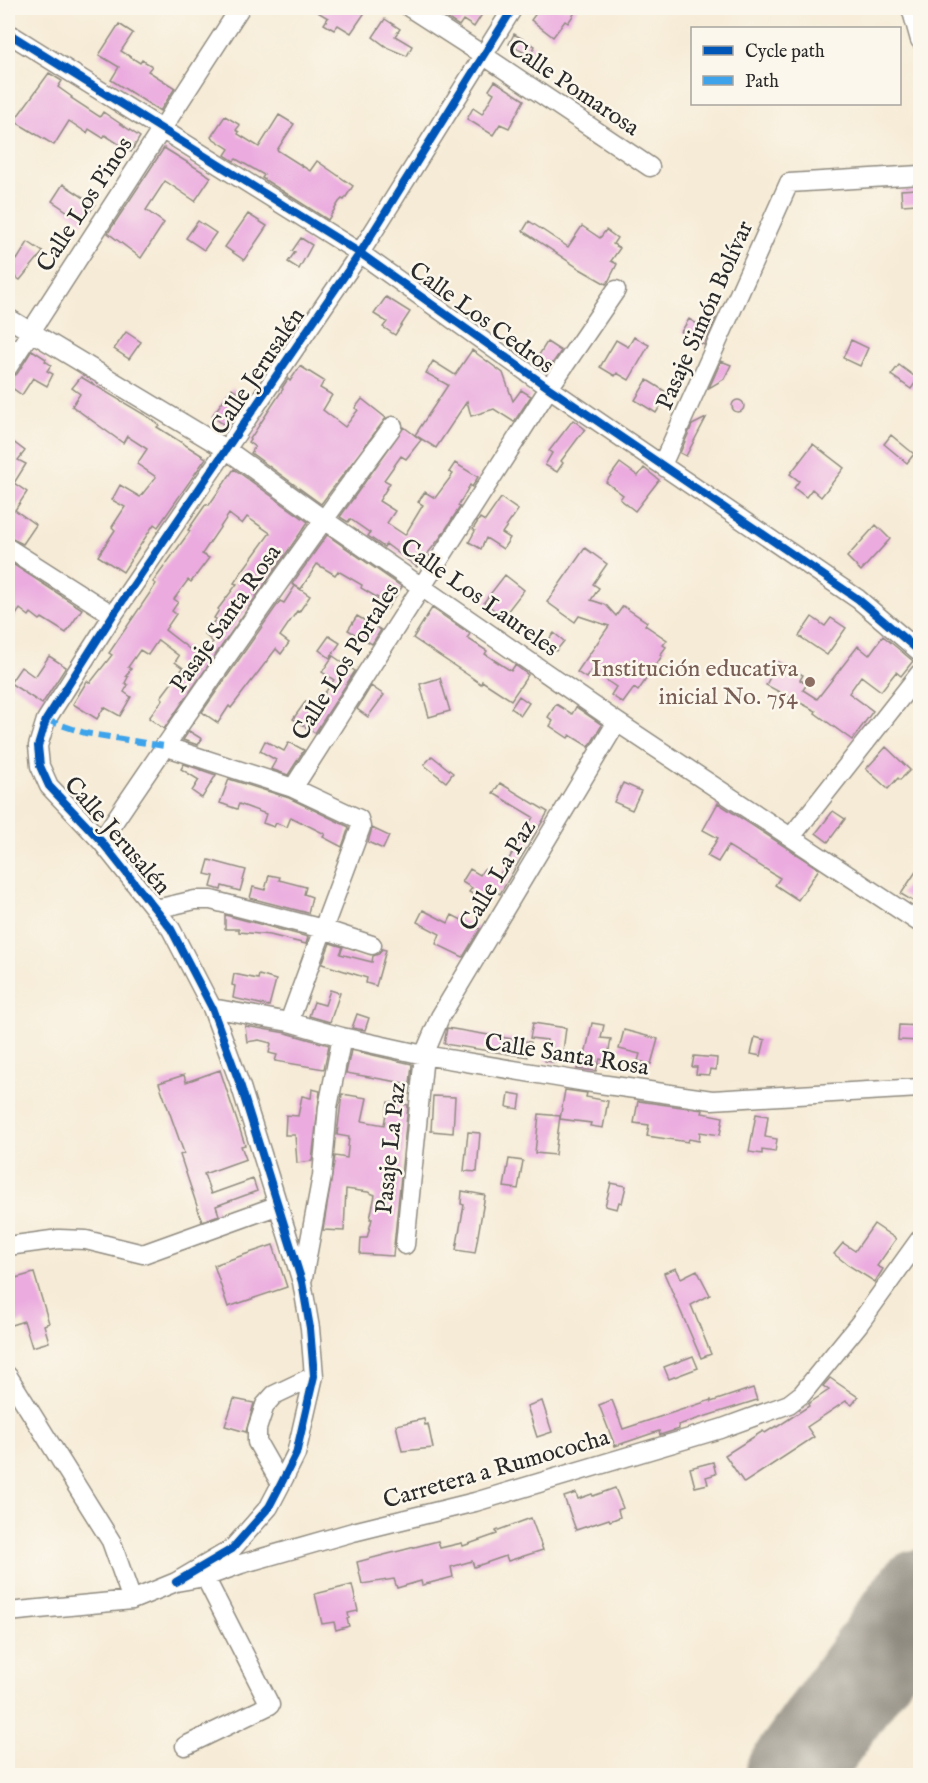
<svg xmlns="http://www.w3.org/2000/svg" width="928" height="1783" font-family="'IM FELL English',serif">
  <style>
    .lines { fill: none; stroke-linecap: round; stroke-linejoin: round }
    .taxiway { stroke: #908b80; stroke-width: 38 }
    .runway { stroke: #908b80; stroke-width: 93 }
    .building { fill: #ebabdf; fill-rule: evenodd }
    .minor-casing { stroke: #908b80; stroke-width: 21 }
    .minor { stroke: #fff; stroke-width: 18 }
    .quiet { stroke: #3ea3eb; stroke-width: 6; stroke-dasharray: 12 6; stroke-linecap: butt }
    .cycleway-casing { stroke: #fbf7ec; stroke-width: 11 }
    .cycleway { stroke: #0057b8; stroke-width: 8 }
    .education-dot { fill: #8d6e63; stroke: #fbf7ec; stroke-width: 2 }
    .labels { text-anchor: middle; stroke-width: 5; stroke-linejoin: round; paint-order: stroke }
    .street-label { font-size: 24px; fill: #2b2b2b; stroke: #fbf7ec }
    .education-label { font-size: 24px; fill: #785e54; stroke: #fbf7ec; text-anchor: end }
  </style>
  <rect width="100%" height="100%" fill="#fbf7ec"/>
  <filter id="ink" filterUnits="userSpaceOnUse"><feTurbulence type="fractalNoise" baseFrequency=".0167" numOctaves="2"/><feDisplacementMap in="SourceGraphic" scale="12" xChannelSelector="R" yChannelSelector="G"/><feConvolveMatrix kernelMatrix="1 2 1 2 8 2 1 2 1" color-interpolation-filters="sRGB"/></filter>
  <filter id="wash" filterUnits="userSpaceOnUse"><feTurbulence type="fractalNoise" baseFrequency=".008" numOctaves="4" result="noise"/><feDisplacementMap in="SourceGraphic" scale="24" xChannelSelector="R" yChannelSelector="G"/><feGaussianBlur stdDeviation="1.35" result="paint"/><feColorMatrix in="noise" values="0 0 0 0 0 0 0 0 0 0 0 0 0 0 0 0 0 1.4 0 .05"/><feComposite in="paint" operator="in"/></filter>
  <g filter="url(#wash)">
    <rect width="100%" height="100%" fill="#f6ebd6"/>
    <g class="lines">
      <path class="taxiway" d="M898,1627L920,1599"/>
      <path class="runway" d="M791,1776L920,1596"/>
    </g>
    <g id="blocks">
      <path class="building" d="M311,8H368L351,33L338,25L334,30L324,24L328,18Z
        M443,8H486L474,27L463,20L459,26L439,13Z
        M540,8H578L568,23L565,21L553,37L531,20Z
        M385,19L400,29L395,36L412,46L407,56L388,48L373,37Z
        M119,24L133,33L121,51L140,63L142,60L152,66L148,71L175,88L160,111L111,80L119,67L99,55Z
        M514,34L535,46L530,56L509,44Z
        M49,73L62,81L58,87L72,97L71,98L100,117L103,112L140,137L131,152L105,135L103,138L89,129L87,133L69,121L54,145L14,121Z
        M495,81L524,100L509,128L500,124L493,135L467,119L473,108L482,114L494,93L489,90Z
        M279,115L294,124L277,150L310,171L317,161L353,186L344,200L342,199L339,202L328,220L262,178L264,175L236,159L234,161L225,155L229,149L211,137L225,116L240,125L236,130L239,132L238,134L259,147Z
        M164,148L211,177L195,201L165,181L146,210L164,223L141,258L108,233Z
        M63,184L95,205L83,222L52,201Z
        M916,189L917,204L902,205L901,190Z
        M248,214L267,226L244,260L225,247Z
        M198,221L216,233L204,250L186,238Z
        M529,221L568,247L582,226L600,238L606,230L617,238L613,244L620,248L611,261L617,264L608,282L606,284L580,269L523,231Z
        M301,238L312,245L299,269L288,262L295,252L292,251Z
        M28,242L43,252L20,280L8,272V253L17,260Z
        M386,297L410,312L395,335L383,327L387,322L374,314Z
        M709,314L716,318L704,345L681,332L689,319L702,327Z
        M126,332L141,342L129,359L114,349Z
        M634,337L649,345L629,380L617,373L615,376L600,367L616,340L628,347Z
        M851,340L868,348L860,366L843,358Z
        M547,342L561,351L550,367L537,358Z
        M32,350L46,359L45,361L51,365L47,371L53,374L47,386L33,378L22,395L8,385V378L17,374Z
        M472,350L503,373L513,401L521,390L531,396L514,422L494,409L471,416L467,401L436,448L415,435L448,385L426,373L433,361L455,375Z
        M721,361L731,365L724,379L709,388Z
        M899,365L918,379L911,389L891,375Z
        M300,366L324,381L320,388L332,395L323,410L345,427L358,410L355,408L362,399L386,418L321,504L251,453L255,447L248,442L283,389L282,388L288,379L290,381Z
        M81,377L150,418L159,425L157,427L206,458L158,527L154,524L123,572L98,556L115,530L112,527L125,507L112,500L120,485L140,497L156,477L137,464L147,449L127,436L123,443L72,406L80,394L72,388Z
        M647,380L668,393L656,413L635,400Z
        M232,388L247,399L227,427L212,416Z
        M732 406a6 6 0 1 1 12 0a6 6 0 1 1-12 0Z
        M706,418L686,456L680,453L692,425Z
        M573,420L585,429L561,461L563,463L557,472L545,465L552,453L549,451Z
        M404,427L421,440L406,459L401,456L384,480L390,483L379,501L395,511L387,523L405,535L423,505L418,502L425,492L435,498L453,474L449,472L455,463L478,477L472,487L470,485L458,506L460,507L440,538L417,567L386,544L384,547L368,536L370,533L350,519L348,522L340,517Z
        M891,435L914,454L907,463L884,444Z
        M8,438L25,451L18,460L26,464L14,483L27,492L15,510L36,525L23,544L8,537Z
        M813,444L844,468L821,497L812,489L806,497L794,488L799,481L790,474Z
        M620,463L638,476L644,468L659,480L635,511L620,499L623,495L606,482Z
        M234,469L308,522L164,729L149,718L163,699L161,697L183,668L175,662L179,656L158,640L148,655L140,650L128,667L131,669L126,676L128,677L125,683L128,685L124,692L131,697L120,716L104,707L97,719L73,704L87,681L90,683L112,655L109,653L156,584L153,582L190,531L188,530L206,504L209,505ZM229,514L242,524L247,517L270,533L240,574L234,583L237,584L218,609L219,610L214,618L216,619L204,634L213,642L201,658L165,630L176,614L172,611L178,602L174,599L188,580L191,582L209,558L202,554Z
        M501,498L518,510L502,533L510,538L503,549L486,538L481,549L469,542L475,531L473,529L480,518L485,521Z
        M876,525L890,539L861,571L847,557Z
        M327,535L402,587L387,609L375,603L378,598L361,588L362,585L338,571L335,575L317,564L301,589L292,584Z
        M585,548L607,564L593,584L599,588L591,600L606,605L616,616L623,606L647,622L645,625L667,640L663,645L666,647L660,655L662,656L638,691L634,688L623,703L611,695L616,687L591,670L586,678L577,672L609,626L579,616L575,622L547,602Z
        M8,561L82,609L66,633L42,618L40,620L31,613L29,616L20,609L8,626Z
        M505,575L524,590L503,617L484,602Z
        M295,586L310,596L299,612L297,611L280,636L289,643L281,654L276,649L231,708L229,706L218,723L202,712L280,601L284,603Z
        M432,608L470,634L467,638L487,651L485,654L511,671L515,665L528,675L511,700L482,681L481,684L471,677L413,638Z
        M357,616L381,630L372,644L348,630Z
        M812,617L825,626L831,618L846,628L827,655L799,636Z
        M554,633L564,641L556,651L546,643Z
        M329,636L340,643L330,658L319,650Z
        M883,636L913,661L901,676L896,672L881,691L861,676L849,693L873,711L852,740L815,713L816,711L766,685L778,662L803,675L800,680L807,684L803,690L817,699L858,646L869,655Z
        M49,656L66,667L42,704L10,683L21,667L35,677Z
        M333,656L355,671L315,733L293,719L306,701L315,707L334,680L322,672Z
        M440,678L450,711L429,717L420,684Z
        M371,686L384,695L368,717L357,709Z
        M519,696L529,703L521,715L511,708Z
        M556,704L572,714L576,707L602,725L589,747L570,735L568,738L550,726L553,721L548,717Z
        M189,731L202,739L198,745L183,740Z
        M265,741L284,751L289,742L304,750L288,775L271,769L276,760L260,751Z
        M886,747L910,770L900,780L898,778L888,789L866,769Z
        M432,756L453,773L446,782L424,765Z
        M184,764L216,775L202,798L192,791L199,780L181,769Z
        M229,779L289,798L349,827L342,847L323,837L325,834L291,817L287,827L276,823L274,827L263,823L266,814L239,804L237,809L220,803Z
        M500,783L548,812L500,894L490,888L483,900L469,892L472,888L462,882L470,869L480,875L484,869L498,878L533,817L493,793Z
        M623,783L641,791L632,810L614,802Z
        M718,803L819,869L798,900L775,885L780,878L728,846L718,862L707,856L718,838L703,830Z
        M833,811L845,819L828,842L816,833Z
        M372,828L389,836L383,849L368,842Z
        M209,860L246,870L240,891L222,886L221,890L211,887L214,876L205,874Z
        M921,864V906L901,894Z
        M269,875L280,877L279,880L306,887L304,894L312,897L308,913L250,898L253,887L265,890Z
        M423,910L448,923L452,915L480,929L463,957L436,944L440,934L417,922Z
        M225,915L308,937L306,944L270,935L239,932V929H225Z
        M330,943L343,947L340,954L372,962L373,956L379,954L382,949L386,950L376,986L366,983L367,978L322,964Z
        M234,974L258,979L259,975L276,980L269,1006L233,998L235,986L232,985Z
        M330,990L340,993L330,1022L309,1016L314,1002L325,1005Z
        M357,1014L369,1018L365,1030L352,1028Z
        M533,1023L566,1028L562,1059L557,1058L556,1063L545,1061L547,1040L530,1038Z
        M592,1023L604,1025L601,1038L611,1039L607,1061L600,1059L596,1071L577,1069L580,1059L584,1060Z
        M899,1025L921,1026V1041L898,1040Z
        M245,1026L286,1033L329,1045L324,1069L275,1061L277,1055L269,1053L271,1043L259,1040L247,1042Z
        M447,1028L531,1042L528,1057L444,1044Z
        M624,1030L658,1039L651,1064L638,1061L640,1054L619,1049Z
        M755,1037L765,1040L761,1056L751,1054Z
        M351,1050L412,1064L410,1084L346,1073Z
        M694,1056L717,1058L716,1070L710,1069L709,1075L696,1074L697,1067H692Z
        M220,1070L245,1145L241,1146L246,1159L204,1174L211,1194L253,1179L257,1191L216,1206L219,1215L202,1221L180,1155L184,1153L159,1083L184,1075L186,1082Z
        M312,1089L320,1091L312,1161L297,1163L295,1135H285L286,1115L298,1116L302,1096L311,1098Z
        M565,1090L587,1093L586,1097L608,1101L603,1128L590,1126L591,1123L560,1119Z
        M509,1093L521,1095L519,1109L507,1107Z
        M342,1094L367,1098L362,1121L384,1125L388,1102L408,1105L393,1256L360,1254L361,1238H367L372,1219H370L375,1195L368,1192L346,1189L344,1231L323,1230L335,1156L347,1158L349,1137L337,1135Z
        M433,1096L455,1097L453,1133L431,1131Z
        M638,1101L703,1110L702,1113L723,1117L720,1135L700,1132L699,1141L689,1139L688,1142L647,1136L649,1125L634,1123Z
        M539,1114L560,1116L555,1155L535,1153Z
        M756,1114L768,1116L765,1137L777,1139L775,1152L762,1150V1154L749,1152Z
        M468,1132L480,1133L477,1172L464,1171Z
        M509,1159L523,1161L518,1189L504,1187Z
        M611,1183L626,1186L622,1203L619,1202L617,1209L605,1206Z
        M462,1191L485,1195L475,1253L456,1250L464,1205L461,1204Z
        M874,1224L896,1239L877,1266L883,1269L875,1282L848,1265L834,1254L843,1243L855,1251Z
        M273,1245L287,1287L228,1307L214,1265Z
        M676,1268L681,1278L697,1270L710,1295L691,1305L711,1354L701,1358L664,1273Z
        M34,1273L49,1323L44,1325L49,1342L32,1347L24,1321L8,1326V1280Z
        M693,1356L698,1368L669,1379L664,1367Z
        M830,1378L858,1397L852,1405L846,1401L807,1427L814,1437L744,1483L725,1455L763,1431L765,1433L776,1426L777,1427L809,1406L808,1404L829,1390L823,1386Z
        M753,1388L757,1400L678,1425L679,1429L660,1435L659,1431L615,1446L599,1405L612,1400L623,1429L711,1400V1402Z
        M234,1399L254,1403L246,1432L225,1426Z
        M542,1401L552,1432L537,1437L527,1406Z
        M424,1419L425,1425L428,1424L433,1448L402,1451L396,1425Z
        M713,1462L716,1474L706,1477L708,1484L695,1487L690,1468Z
        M615,1488L623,1508L618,1510L620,1517L610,1521L609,1519L576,1530L564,1497L576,1493L578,1499L592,1494L593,1496Z
        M531,1518L543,1550L508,1561L506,1556L474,1567L472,1561L451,1567L453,1577L422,1585L421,1581L397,1588L394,1579L362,1584L357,1562L438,1541L440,1548L462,1543L463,1546L497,1534L496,1531Z
        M352,1585L358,1611L348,1613L349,1618L347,1619L349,1626L336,1630L334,1622L322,1624L315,1594Z"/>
    </g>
  </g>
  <g filter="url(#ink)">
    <use href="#blocks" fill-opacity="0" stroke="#908b80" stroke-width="1.5"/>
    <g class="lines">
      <defs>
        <path id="minor" d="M410,8L483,55L650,167
          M911,8L920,40
          M8,33L360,253L549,388L858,599L920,652
          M8,318L227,450L323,519L617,722L920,923
          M8,367L240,8
          M662,465L789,183L920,175
          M8,548L113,615
          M293,788L549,388L616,290
          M791,837L920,673
          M101,841C195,701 291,562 393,426
          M156,909L195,900H211L323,929L361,827L359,819L293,788L164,746
          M212,1008L289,1022L342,1037L424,1055L586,1082L712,1100L920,1088
          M289,1022L323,929L372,945
          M405,1245L424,1055L440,1017L617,722
          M8,1246L59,1239L86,1240L143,1254L279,1205
          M303,1278L322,1176L328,1107L342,1037
          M8,1376L111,1541L132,1600
          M281,1484L257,1442V1429L265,1405L274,1395L314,1376
          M176,1582L232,1549L269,1507L281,1484L296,1454L314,1376L310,1328L302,1282L241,1087L212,1008L171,929L101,841L49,786L40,766L38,746L46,720L113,615L360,253L513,8
          M8,1612L132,1600L176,1582L205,1577L241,1564L353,1532L475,1502L720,1429L789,1404L802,1394L859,1324L920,1239
          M185,1746L270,1705L205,1577"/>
      </defs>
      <use href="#minor" class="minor-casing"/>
      <use href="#minor" class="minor"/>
      <path class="quiet" d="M46,720L85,733L164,746"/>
      <defs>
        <path id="cycleway" d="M8,33L360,253L549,388L858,599L920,652
          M176,1582L232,1549L269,1507L281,1484L296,1454L314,1376L310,1328L302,1282L241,1087L212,1008L171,929L101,841L49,786L40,766L38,746L46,720L113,615L360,253L513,8"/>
      </defs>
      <use href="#cycleway" class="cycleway-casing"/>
      <use href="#cycleway" class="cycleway"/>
    </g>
  </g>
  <circle class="education-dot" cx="810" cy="682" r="6"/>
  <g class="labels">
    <g class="street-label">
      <text transform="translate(574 87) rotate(34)" y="8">Calle Pomarosa</text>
      <text transform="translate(84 204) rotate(-57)" y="8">Calle Los Pinos</text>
      <text transform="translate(704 315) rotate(-66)" y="8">Pasaje Simón Bolívar</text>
      <text transform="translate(482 317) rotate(36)" y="8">Calle Los Cedros</text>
      <text transform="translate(257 371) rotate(-56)" y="8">Calle Jerusalén</text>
      <text transform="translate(480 597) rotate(35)" y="8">Calle Los Laureles</text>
      <text transform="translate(225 618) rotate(-55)" y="8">Pasaje Santa Rosa</text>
      <text transform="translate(345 661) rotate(-58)" y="8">Calle Los Portales</text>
      <text transform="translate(118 835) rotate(49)" y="8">Calle Jerusalén</text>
      <text transform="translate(497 875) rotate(-59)" y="8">Calle La Paz</text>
      <text transform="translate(567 1054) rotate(9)" y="8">Calle Santa Rosa</text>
      <text transform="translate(390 1148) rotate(-84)" y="8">Pasaje La Paz</text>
      <text transform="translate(496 1468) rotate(-16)" y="8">Carretera a Rumococha</text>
    </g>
    <g class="education-label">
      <text x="798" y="676">Institución educativa<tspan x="798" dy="28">inicial No. 754</tspan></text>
    </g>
  </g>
  <rect width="928" height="1783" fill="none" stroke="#fbf7ec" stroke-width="30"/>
  <rect x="691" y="27" width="210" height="78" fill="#fbf7ec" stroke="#a8a59f" stroke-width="1.5"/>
  <rect x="703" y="46" width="30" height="9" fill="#0057b8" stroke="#a8a59f" stroke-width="1.5"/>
  <text x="745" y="57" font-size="18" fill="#2b2b2b">Cycle path</text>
  <rect x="703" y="76" width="30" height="9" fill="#3ea3eb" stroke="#a8a59f" stroke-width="1.5"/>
  <text x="745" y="87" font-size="18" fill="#2b2b2b">Path</text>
</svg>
